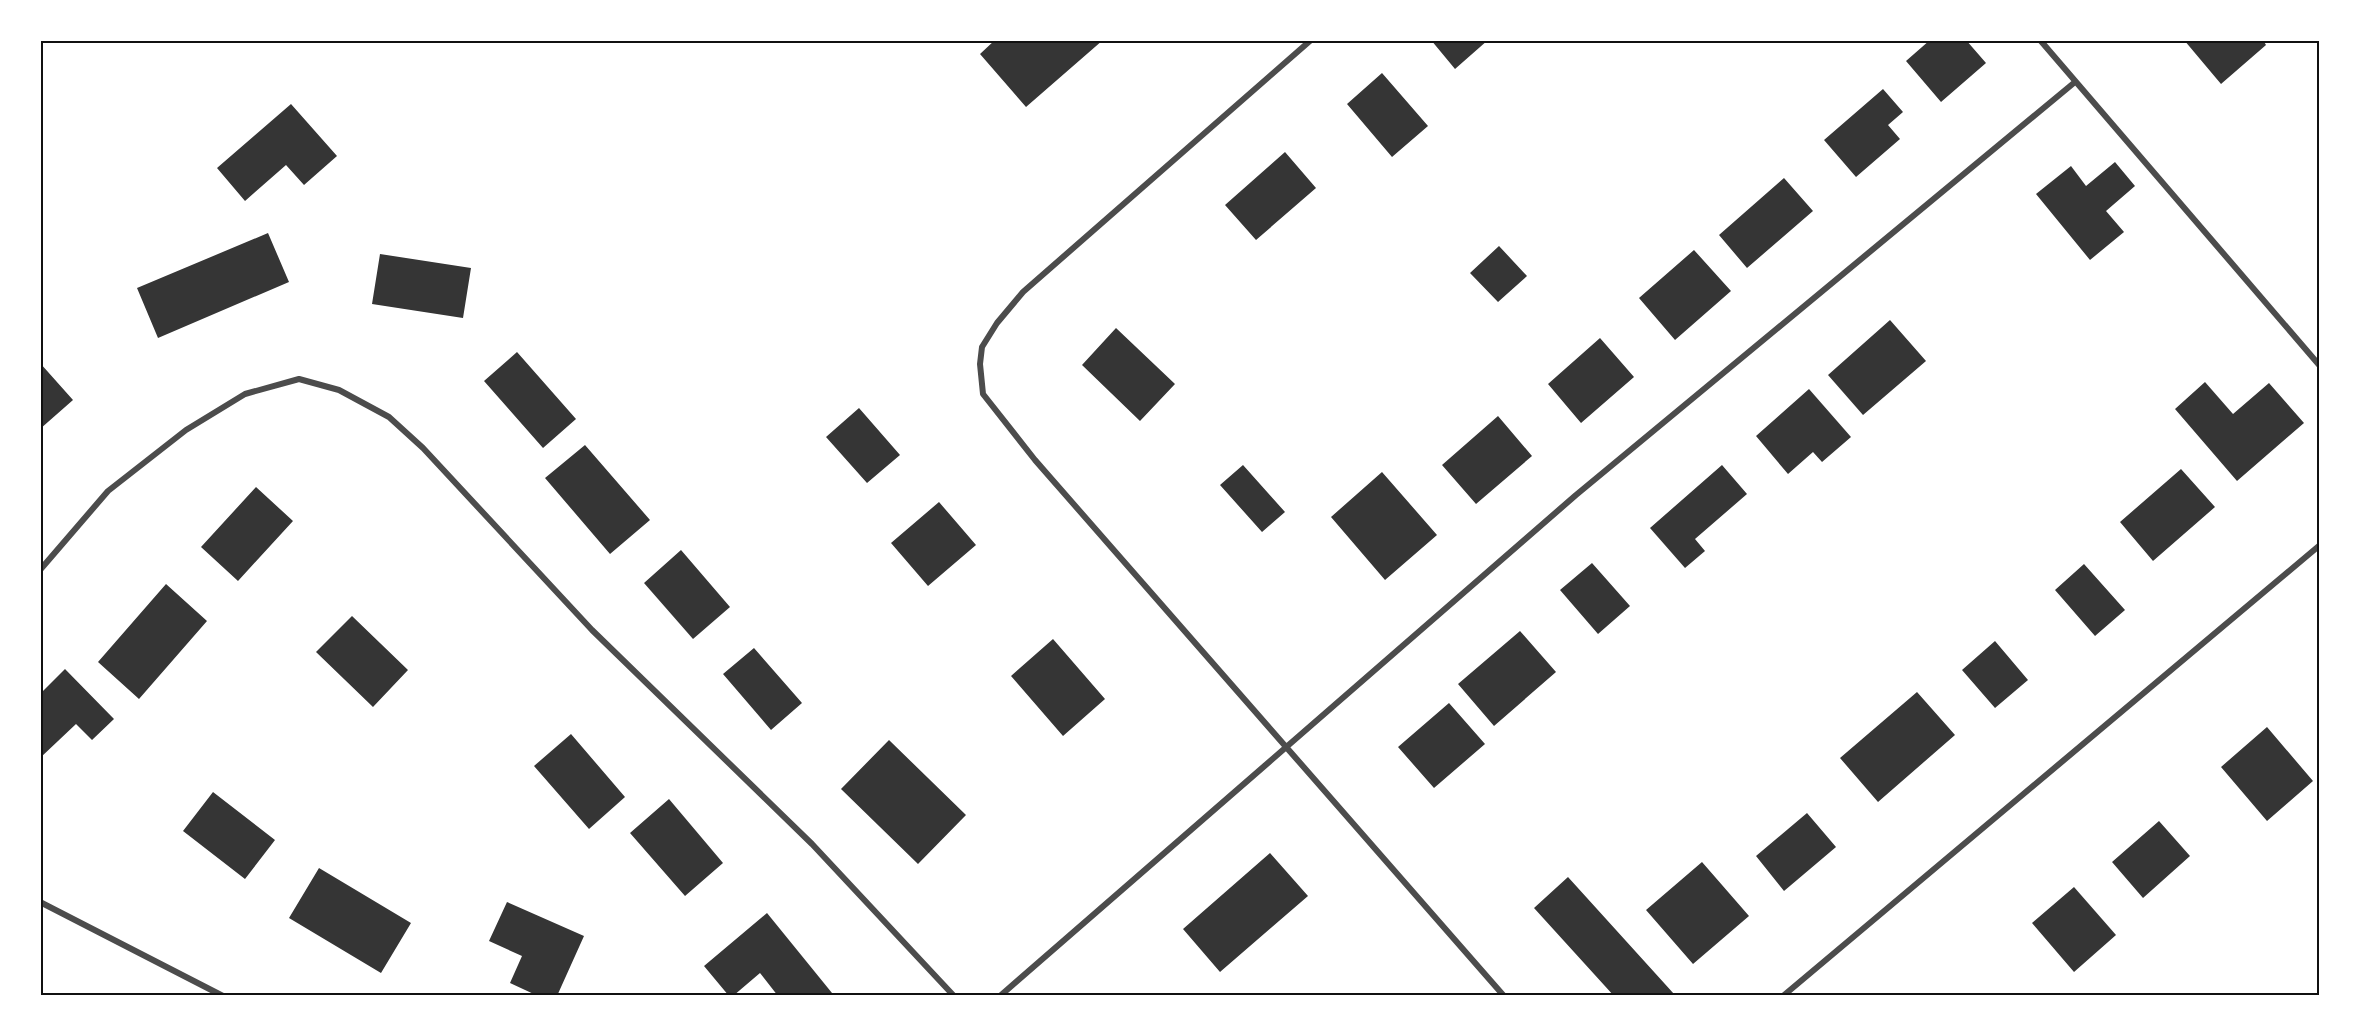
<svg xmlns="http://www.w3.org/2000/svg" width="2360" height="1036" font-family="'Libre Baskerville',serif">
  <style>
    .building { fill: #353535 }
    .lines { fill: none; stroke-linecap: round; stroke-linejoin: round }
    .minor { stroke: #4c4c4c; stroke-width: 6 }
    .neatline { fill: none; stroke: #111; stroke-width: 2 }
  </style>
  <rect width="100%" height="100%" fill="#fff"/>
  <path class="building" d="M995,40H1103L1026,107L980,54Z
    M1431,40H1488L1455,69Z
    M1930,40H1966L1986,63L1941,102L1906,61Z
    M2184,40H2263L2266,45L2221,84Z
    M1382,73L1428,126L1392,157L1347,104Z
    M1883,89L1903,112L1888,125L1900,139L1856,177L1824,140Z
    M291,104L337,156L304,185L286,165L245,201L217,168Z
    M1285,152L1316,188L1256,240L1225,205Z
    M2115,162L2135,186L2106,211L2124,232L2090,260L2036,194L2071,166L2086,186Z
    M1784,178L1813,211L1747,268L1719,235Z
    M268,233L289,282L158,338L137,288Z
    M1499,246L1527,276L1498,302L1470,273Z
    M1694,250L1731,291L1675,340L1639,298Z
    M380,254L471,268L463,318L372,304Z
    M1890,320L1926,361L1863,415L1828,375Z
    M1116,328L1175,384L1140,421L1082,365Z
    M1600,338L1634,377L1581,423L1548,384Z
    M517,352L576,419L543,448L484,381Z
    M40,363L73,400L40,429Z
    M2205,382L2233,414L2269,383L2304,423L2237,481L2175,409Z
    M1809,389L1851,437L1822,462L1813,452L1788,474L1756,436Z
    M859,408L900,455L867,483L826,437Z
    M1498,416L1532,456L1476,504L1442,465Z
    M585,445L650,520L610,554L545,478Z
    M1243,465L1285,512L1262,532L1220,485Z
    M1722,465L1747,494L1695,539L1705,551L1685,568L1650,528Z
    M2181,469L2215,507L2153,561L2120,522Z
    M1382,472L1437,535L1385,580L1331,517Z
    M256,487L293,521L238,581L201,547Z
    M939,502L976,545L928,586L891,543Z
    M681,550L730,607L693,639L644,583Z
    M1592,563L1630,606L1598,634L1560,590Z
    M2084,564L2125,610L2095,636L2055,590Z
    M166,584L207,621L139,699L98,662Z
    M352,616L408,670L373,707L316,652Z
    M1520,631L1556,672L1494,726L1458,684Z
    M1053,639L1105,699L1063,736L1011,676Z
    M1995,641L2028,680L1995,708L1962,670Z
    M754,648L802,703L771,730L723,674Z
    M65,669L114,719L92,740L76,724L40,758V694Z
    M1917,692L1955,735L1878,802L1840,758Z
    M1449,703L1485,744L1434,788L1398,747Z
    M2267,727L2313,781L2267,821L2221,767Z
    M571,734L625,797L589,829L534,766Z
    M889,740L966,815L918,864L841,789Z
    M213,792L275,840L245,879L183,831Z
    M669,799L723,863L685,896L630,833Z
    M1807,813L1836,847L1784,891L1756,856Z
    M2159,821L2190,856L2143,898L2112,862Z
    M1270,853L1308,896L1220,972L1183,929Z
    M1702,862L1749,916L1693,964L1646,910Z
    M319,868L411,923L381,973L289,918Z
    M1568,877L1674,994L1673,996H1614L1534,908Z
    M2074,887L2116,935L2074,972L2032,923Z
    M507,902L584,936L557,996H538L510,983L522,956L489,941Z
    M767,913L832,993L829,996H778L760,973L733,996H729L704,966Z"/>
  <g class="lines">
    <path class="minor" d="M1311,40L1023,292L997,323L982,347L980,364L983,394L1035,460L1504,996
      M2040,40L2320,366
      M40,570L108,491L186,430L245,394L299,379L339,390L389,417L423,448L592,630L812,844L954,996
      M40,902L223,996
      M1000,996L1576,495L2075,82
      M1783,996L2320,545"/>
  </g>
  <rect width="2360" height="1036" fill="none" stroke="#ffffff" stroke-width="84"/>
  <rect x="42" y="42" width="2276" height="952" class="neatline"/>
</svg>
